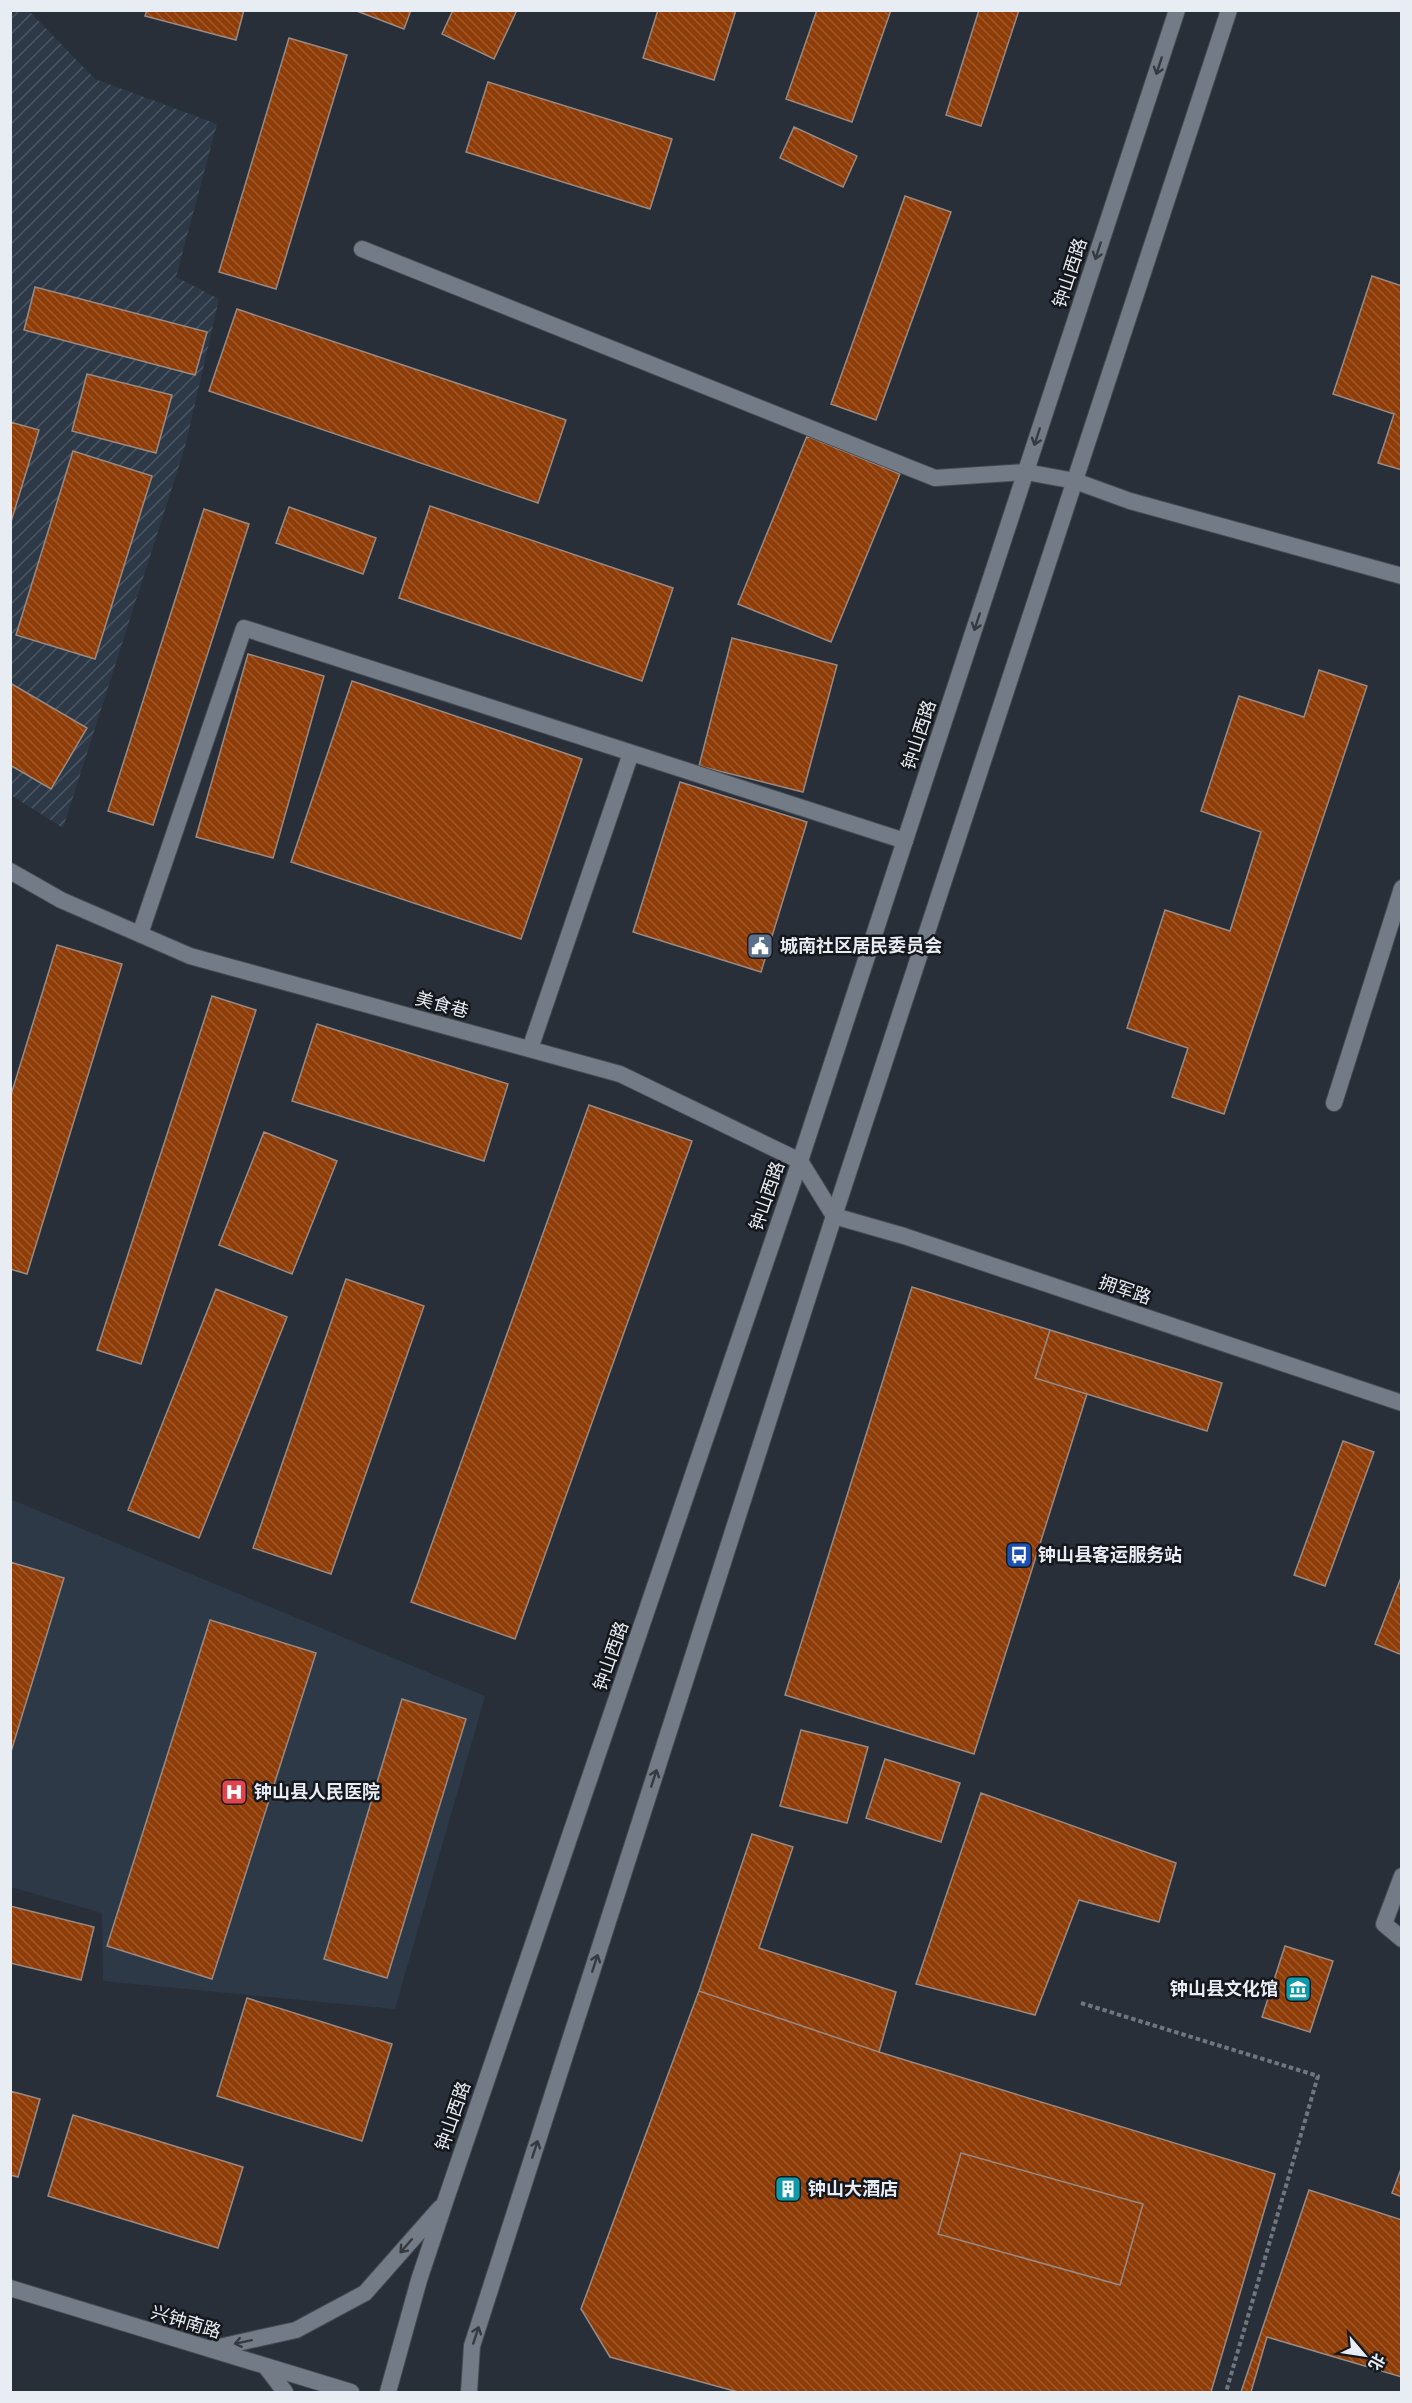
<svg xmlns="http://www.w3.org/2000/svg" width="1412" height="2403" font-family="Barlow,'Noto Sans SC',sans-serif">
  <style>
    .built { fill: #2e3948 }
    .industrial { fill: url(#industrial-furrows) }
    .building { fill: url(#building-back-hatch); stroke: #988a84; stroke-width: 1.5; fill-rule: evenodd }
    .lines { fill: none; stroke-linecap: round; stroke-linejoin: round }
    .service-casing { stroke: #454a52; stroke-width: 18 }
    .minor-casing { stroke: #454a52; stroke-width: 18 }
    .tertiary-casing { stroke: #454a52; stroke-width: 18 }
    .secondary-casing { stroke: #454a52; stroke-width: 18 }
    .path { stroke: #70767e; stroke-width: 4; stroke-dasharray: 4.5 3; stroke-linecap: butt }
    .service { stroke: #737b86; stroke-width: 16 }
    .minor { stroke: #737b86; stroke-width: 16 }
    .tertiary { stroke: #737b86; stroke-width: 16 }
    .secondary { stroke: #737b86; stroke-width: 16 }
    .oneway { stroke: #353a40 }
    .labels { text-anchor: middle; stroke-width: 5; stroke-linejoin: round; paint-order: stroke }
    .street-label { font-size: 18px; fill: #e8ecf3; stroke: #14171b }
    .poi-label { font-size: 18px; font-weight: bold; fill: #e8ecf3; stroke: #14171b; text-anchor: start }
  </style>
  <defs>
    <pattern id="industrial-furrows" width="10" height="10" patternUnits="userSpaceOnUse" patternTransform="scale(1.5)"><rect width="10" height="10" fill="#2e3948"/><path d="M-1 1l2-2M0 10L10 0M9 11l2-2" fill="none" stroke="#4c5663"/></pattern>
    <pattern id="building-back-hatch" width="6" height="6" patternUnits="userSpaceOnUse" patternTransform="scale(1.5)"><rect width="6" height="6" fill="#8e3c08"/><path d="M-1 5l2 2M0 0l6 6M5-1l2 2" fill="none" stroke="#9e582c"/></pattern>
  </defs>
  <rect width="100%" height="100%" fill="#282f38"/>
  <path class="built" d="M10,1499L485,1696L395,2009L103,1981L102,1913L11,1887Z"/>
  <path class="industrial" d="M10,11H29L95,79L217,124L176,277L219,299L185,447L63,828L11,795Z"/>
  <path class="building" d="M147,10H244L236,40L145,16Z
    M354,10H411L404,29Z
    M453,10H517L494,59L442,34Z
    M658,10H736L714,80L643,58Z
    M817,10H891L852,122L786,99Z
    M979,10H1019L981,126L946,115Z
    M289,38L347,55L276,289L219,272Z
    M488,82L672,139L650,209L466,152Z
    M794,127L857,156L843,187L780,158Z
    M905,196L951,212L876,420L831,404Z
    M1372,276L1402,286V470L1378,463L1394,414L1333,394Z
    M35,287L207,332L195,375L24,330Z
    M237,309L566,420L538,503L209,391Z
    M87,374L172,395L156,453L72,431Z
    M10,422L39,430L10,525Z
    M807,436L900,474L831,642L738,604Z
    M73,451L152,476L95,659L16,635Z
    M430,506L673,588L642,681L399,598Z
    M289,507L376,538L363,574L276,543Z
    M204,509L249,524L153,825L108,811Z
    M732,638L837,665L803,792L699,766Z
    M248,654L324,676L273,858L196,837Z
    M1319,670L1367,686L1224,1114L1172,1097L1188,1048L1127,1028L1165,910L1230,931L1261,832L1201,811L1239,696L1304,717Z
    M352,681L582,759L521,939L291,862Z
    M10,683L87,728L51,789L10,765Z
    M680,782L807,822L761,972L633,932Z
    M57,945L122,964L27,1274L10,1269V1098Z
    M212,996L256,1010L141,1364L97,1350Z
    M317,1024L508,1084L484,1161L292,1101Z
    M589,1105L692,1141L515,1639L411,1602Z
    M264,1132L337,1161L292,1274L219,1245Z
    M346,1279L424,1306L331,1574L253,1548Z
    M912,1287L1050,1330L1035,1378L1087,1394L974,1754L785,1695Z
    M216,1289L287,1317L199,1538L128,1510Z
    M1050,1330L1222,1383L1207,1431L1035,1378Z
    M1343,1441L1374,1452L1325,1586L1294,1575Z
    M10,1562L64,1578L10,1755Z
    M1402,1575V1655L1375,1644Z
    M210,1620L316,1653L212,1979L107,1946Z
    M402,1699L466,1719L387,1978L324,1959Z
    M801,1730L868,1747L847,1823L780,1806Z
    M885,1759L960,1783L941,1842L866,1818Z
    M981,1793L1176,1863L1159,1922L1079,1900L1035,2015L916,1984Z
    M752,1834L793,1847L759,1948L896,1992L879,2052L699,1991Z
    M10,1906L94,1927L81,1980L10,1963Z
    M1285,1946L1333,1961L1310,2032L1262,2017Z
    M699,1991L879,2052L1275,2174L1211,2392H738L610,2357L581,2309ZM961,2153L1143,2204L1120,2285L938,2234Z
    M247,1998L392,2044L362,2141L217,2096Z
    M10,2091L40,2099L18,2177L10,2175Z
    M73,2115L243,2167L218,2248L48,2196Z
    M961,2153L1143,2204L1120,2285L938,2234Z
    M1402,2166V2197L1392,2193Z
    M1309,2190L1402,2220V2392H1241Z
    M1267,2337L1402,2377V2392H1251Z"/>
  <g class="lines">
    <defs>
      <path id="service" d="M362,249L935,478L1026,472L1075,481L1130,501L1402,576
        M140,934L244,628L905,841
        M530,1049L631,753
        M1334,1103L1402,888
        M1402,1876L1384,1924L1402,1939"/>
      <path id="minor" d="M10,871L61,900L190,956L620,1074L800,1161L834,1216"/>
      <path id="tertiary" d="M834,1216L904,1236L1402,1403"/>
      <path id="secondary" d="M10,2288L351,2392
        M210,2349L296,2330L365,2293L440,2208
        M266,2367L285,2392
        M388,2392L419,2280L445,2202L800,1161L1177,10
        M469,2392L472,2346L834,1216L1229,10"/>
    </defs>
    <use href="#service" class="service-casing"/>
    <use href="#minor" class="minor-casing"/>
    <use href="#tertiary" class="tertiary-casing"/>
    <use href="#secondary" class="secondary-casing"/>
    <path class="path" d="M1081,2003L1318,2076L1226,2392"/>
    <use href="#service" class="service"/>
    <use href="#minor" class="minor"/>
    <use href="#tertiary" class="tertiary"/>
    <use href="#secondary" class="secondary"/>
  </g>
  <defs><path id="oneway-shaft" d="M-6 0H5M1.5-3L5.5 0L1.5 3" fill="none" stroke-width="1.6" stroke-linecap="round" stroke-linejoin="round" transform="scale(1.5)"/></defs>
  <g class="oneway">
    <use href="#oneway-shaft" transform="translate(1159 66) rotate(108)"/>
    <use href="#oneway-shaft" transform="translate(1098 251) rotate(108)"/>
    <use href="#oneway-shaft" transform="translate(1037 437) rotate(108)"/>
    <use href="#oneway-shaft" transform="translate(977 622) rotate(108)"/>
    <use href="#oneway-shaft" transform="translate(654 1778) rotate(-72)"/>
    <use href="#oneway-shaft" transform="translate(595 1963) rotate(-72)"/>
    <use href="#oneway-shaft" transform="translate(535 2149) rotate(-72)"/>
    <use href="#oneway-shaft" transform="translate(406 2246) rotate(131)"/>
    <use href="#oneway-shaft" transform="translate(476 2335) rotate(-72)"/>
    <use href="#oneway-shaft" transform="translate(243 2342) rotate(168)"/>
  </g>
  <defs>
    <symbol id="civic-square" viewBox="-11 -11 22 22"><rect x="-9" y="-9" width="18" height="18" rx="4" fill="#5c6f8a" stroke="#14171b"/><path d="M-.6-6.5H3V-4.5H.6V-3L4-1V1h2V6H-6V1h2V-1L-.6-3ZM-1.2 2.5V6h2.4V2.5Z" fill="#fff"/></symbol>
    <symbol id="bus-square" viewBox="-11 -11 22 22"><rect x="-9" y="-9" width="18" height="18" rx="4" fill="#1a4fb4" stroke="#14171b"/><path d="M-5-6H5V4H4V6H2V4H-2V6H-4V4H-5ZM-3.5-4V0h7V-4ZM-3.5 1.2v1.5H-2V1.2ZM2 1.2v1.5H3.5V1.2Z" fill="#fff"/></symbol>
    <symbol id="hospital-square" viewBox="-11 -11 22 22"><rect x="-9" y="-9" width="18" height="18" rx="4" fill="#e0444e" stroke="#14171b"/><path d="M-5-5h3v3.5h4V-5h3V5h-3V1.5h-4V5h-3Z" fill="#fff"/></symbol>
    <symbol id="museum-square" viewBox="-11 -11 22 22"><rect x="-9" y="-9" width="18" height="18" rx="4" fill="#0f9aa8" stroke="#14171b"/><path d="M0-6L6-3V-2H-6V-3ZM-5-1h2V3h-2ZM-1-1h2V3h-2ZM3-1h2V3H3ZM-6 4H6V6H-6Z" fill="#fff"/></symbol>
    <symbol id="building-square" viewBox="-11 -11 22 22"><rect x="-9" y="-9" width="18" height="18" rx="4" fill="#0f9aa8" stroke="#14171b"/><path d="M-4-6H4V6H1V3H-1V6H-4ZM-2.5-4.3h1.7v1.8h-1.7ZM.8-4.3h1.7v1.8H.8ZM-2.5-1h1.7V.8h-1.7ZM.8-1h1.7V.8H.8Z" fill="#fff"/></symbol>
  </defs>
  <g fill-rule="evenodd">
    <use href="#civic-square" x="745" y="931" width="30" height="30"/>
    <use href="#bus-square" x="1004" y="1540" width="30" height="30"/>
    <use href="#hospital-square" x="219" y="1777" width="30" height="30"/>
    <use href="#museum-square" x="1283" y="1974" width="30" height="30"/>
    <use href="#building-square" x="773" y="2174" width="30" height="30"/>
  </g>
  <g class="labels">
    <g class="street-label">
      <text transform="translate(1070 273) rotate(-72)" y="6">钟山西路</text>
      <text transform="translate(919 735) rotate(-72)" y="6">钟山西路</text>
      <text transform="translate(442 1005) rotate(15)" y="6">美食巷</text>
      <text transform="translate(767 1196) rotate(-71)" y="6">钟山西路</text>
      <text transform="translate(1125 1290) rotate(19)" y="6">拥军路</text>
      <text transform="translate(611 1656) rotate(-71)" y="6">钟山西路</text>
      <text transform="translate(453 2116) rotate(-71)" y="6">钟山西路</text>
      <text transform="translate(186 2322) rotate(17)" y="6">兴钟南路</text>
    </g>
    <g class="poi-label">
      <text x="780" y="952">城南社区居民委员会</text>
      <text x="1038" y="1561">钟山县客运服务站</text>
      <text x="254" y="1798">钟山县人民医院</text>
      <text x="1278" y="1995" text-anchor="end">钟山县文化馆</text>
      <text x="808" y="2195">钟山大酒店</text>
    </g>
  </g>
  <rect width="1412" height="2403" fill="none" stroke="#e8ecf3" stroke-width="24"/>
  <g transform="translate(1364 2355) rotate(119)" stroke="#14171b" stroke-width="4.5" paint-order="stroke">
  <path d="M0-4.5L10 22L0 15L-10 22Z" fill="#e8ecf3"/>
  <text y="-9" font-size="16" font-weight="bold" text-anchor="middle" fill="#e8ecf3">北</text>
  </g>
</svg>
